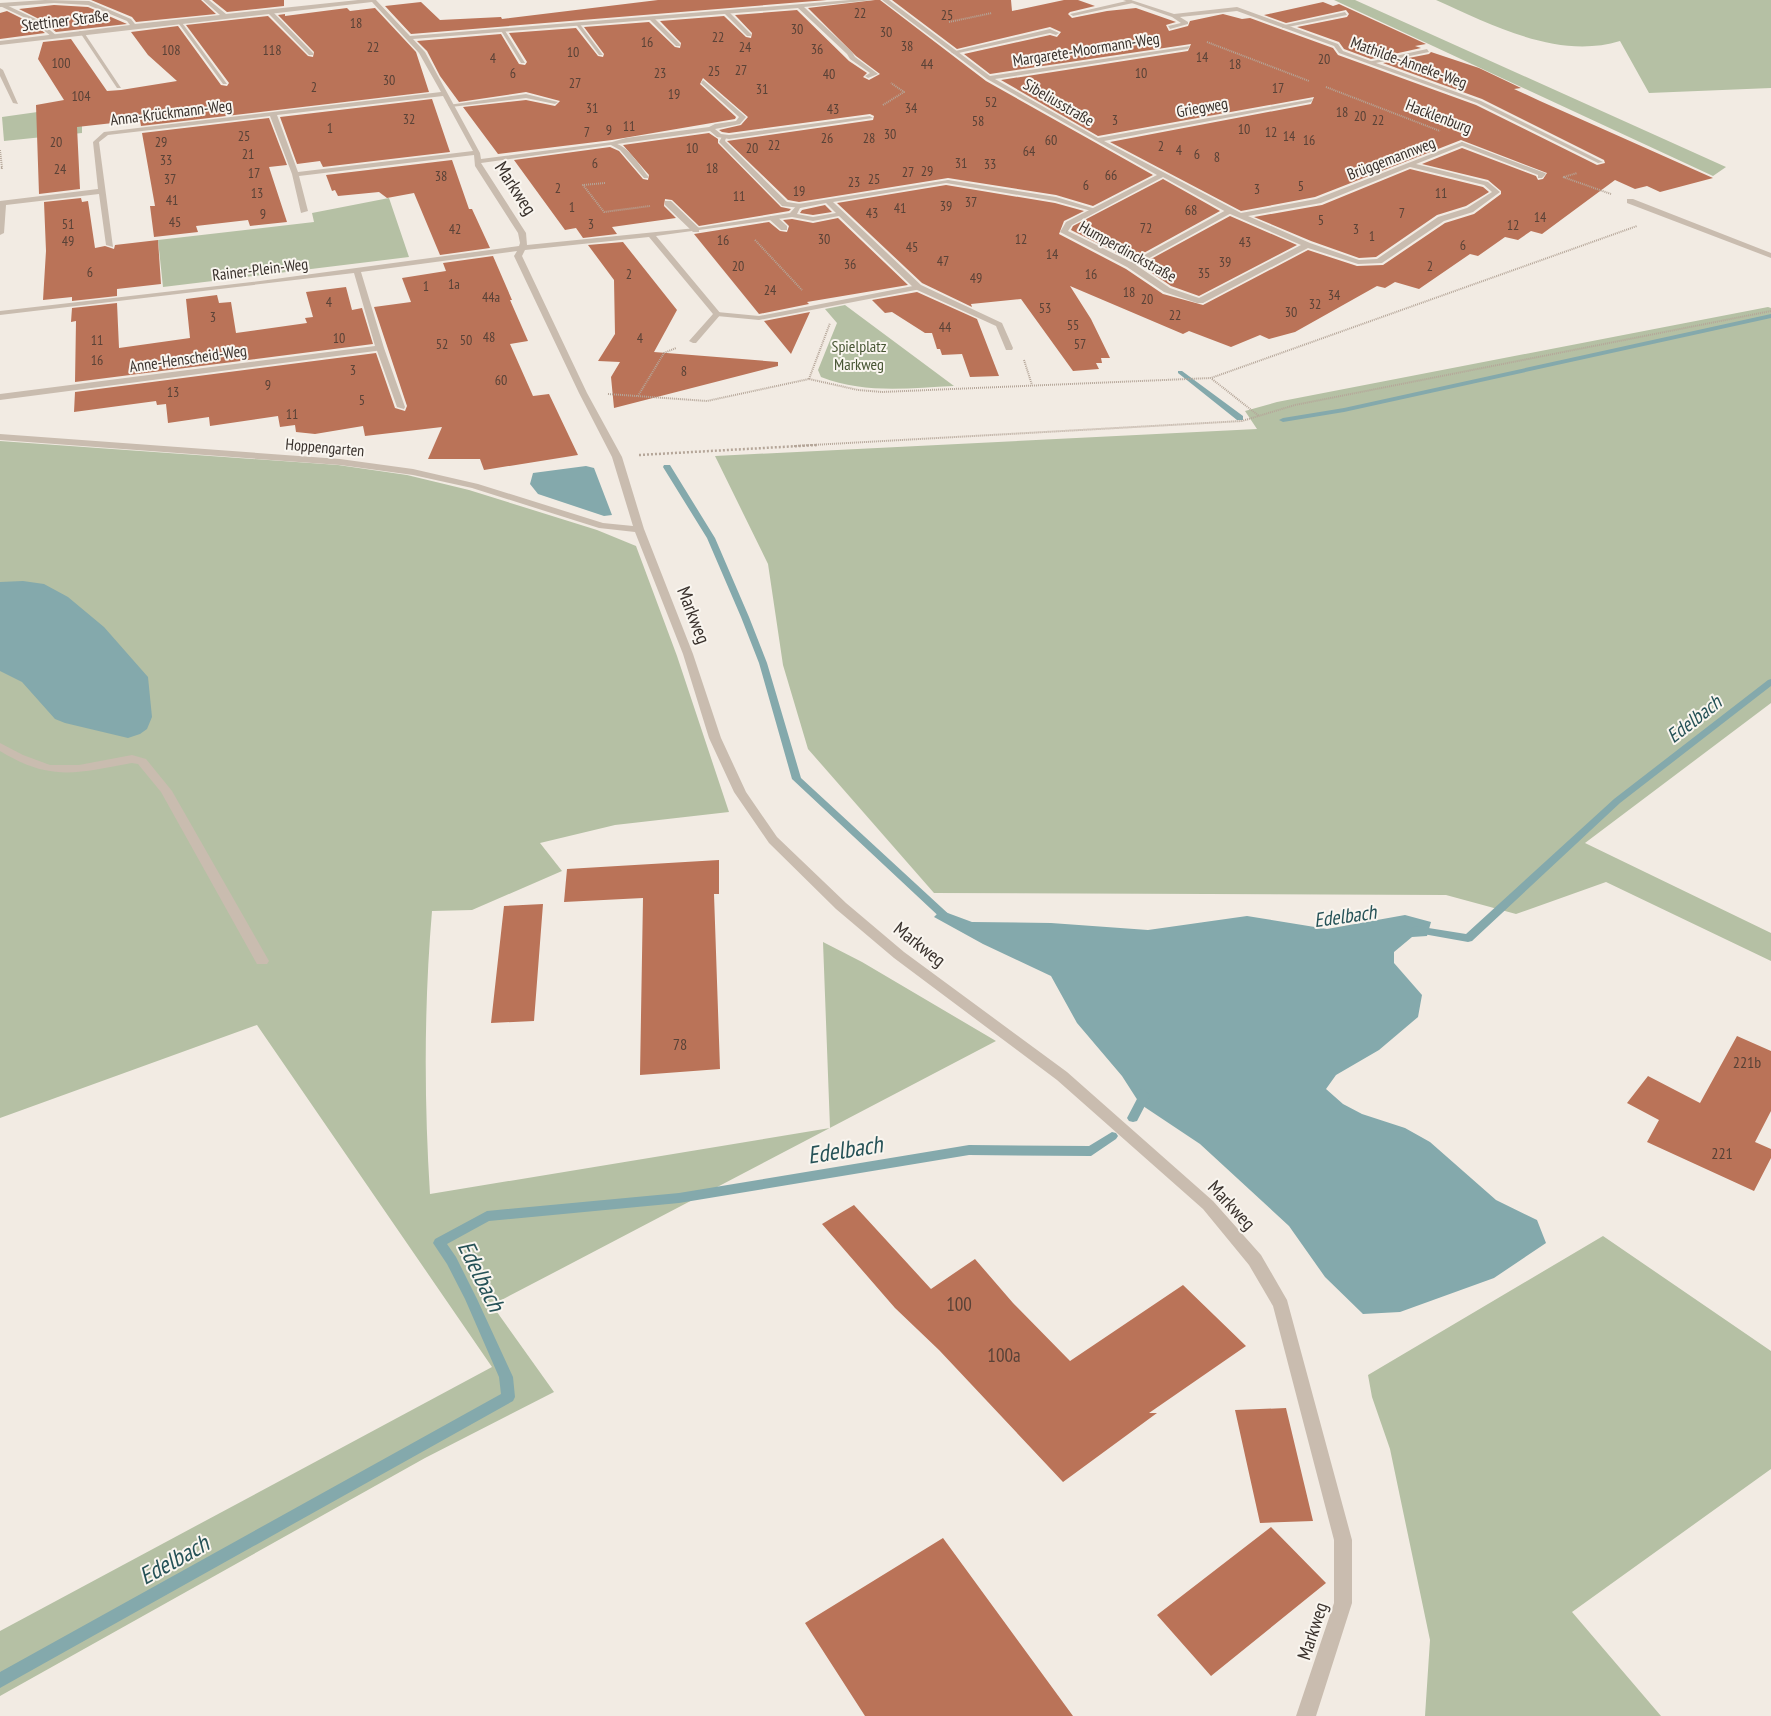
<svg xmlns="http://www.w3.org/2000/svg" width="1771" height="1716" font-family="'PT Sans Narrow',sans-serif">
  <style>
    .green { fill: #b5c0a4 }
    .water { fill: #84a9ac }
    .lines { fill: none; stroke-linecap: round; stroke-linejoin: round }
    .stream { fill: #84a9ac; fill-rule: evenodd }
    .building { fill: #ba7358 }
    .path-far1 { stroke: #b5a699; stroke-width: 2; stroke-dasharray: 1 1; stroke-linecap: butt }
    .path { stroke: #b5a699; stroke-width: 2.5; stroke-dasharray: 2 2; stroke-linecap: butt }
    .service { fill: #c9bcaf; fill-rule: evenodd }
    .minor { fill: #c9bcaf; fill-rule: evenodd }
    .labels { text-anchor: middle; stroke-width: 4; stroke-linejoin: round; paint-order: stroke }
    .far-number-label { font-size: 14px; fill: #594237 }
    .far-street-label { font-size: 16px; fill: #39312c; stroke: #f9f5ef }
    .far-park-label { font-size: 16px; fill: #475533; stroke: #f9f5ef }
    .number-label { font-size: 16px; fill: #594237 }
    .street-label { font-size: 19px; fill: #39312c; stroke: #f9f5ef }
    .near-number-label { font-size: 19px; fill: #594237 }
    .water-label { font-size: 20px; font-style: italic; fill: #265257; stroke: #f9f5ef }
    .near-water-label { font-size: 24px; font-style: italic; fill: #265257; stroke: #f9f5ef }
  </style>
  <rect width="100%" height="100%" fill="#f2ebe3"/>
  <path class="green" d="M1334,0H1355L1726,167L1713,176Z
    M1436,0H1771V88L1649,93L1620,41C1558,60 1492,25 1436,0Z
    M94,104L82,119V133L4,141L2,117Z
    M389,198L409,257L163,287L158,240L314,222L312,213Z
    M845,305L954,386C908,388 865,394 821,377L818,370L837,323L825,309Z
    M1768,307L1771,308V703L1585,843L1771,933V961L1606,882L1516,914L1446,895L934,893L808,749L783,665L768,564L715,456L1257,429L1245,411L1277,402Z
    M0,441L338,465L407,475L469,490L597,530L636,546L677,656L729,812L615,825L540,843L562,871L472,910L432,911C424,1005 424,1099 430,1194L830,1128L823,942L862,962L996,1041L492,1305L554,1392L425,1458L0,1696V1631L492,1367L257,1025L0,1118Z
    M1603,1236L1771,1351V1469L1572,1612L1661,1716H1425L1430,1640L1390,1449L1372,1397L1368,1375Z"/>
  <path class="water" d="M586,466L594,468L612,515L604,516L538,494L530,484L533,473Z
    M23,581L44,584L68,597L104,627L148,677L152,717L147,729L140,734L128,738L65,723L55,719L22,682L0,671V582Z
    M945,912L972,922L1051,923L1148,930L1247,916L1327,929L1405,915L1431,922L1427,936L1412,937L1394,952V963L1422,995L1418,1017L1379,1050L1336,1075L1326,1089L1343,1104L1362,1114L1405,1128L1430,1142L1496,1200L1537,1220L1546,1243L1494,1278L1400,1312L1363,1314L1325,1277L1289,1226L1200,1144L1140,1104L1122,1076L1077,1023L1051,976L983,944L934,917L938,913Z"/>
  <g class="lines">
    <path class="stream" d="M1771,314V318L1344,412L1283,422L1279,420L1283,418L1344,408Z
      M1178,371H1182L1243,416V420H1237L1178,373Z
      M664,465H670L715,538L749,617L767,663L801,778L954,919L955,921L954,923H946L792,779L759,663L741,617L707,538L663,467Z
      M1771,679V686L1620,803L1472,941L1468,942L1412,932L1411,930L1412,928L1416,926L1466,934L1614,799L1768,680Z
      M1141,1089L1145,1090L1150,1096L1137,1121L1133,1122L1129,1121L1127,1118L1138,1097L1135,1093L1137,1090Z
      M1112,1132L1116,1133L1118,1136L1116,1139L1091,1156L969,1155L679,1203L489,1221L447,1244L456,1257L477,1299L513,1377L515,1397L513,1401L0,1688V1672L501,1394L499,1377L465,1299L447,1264L433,1243L435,1239L487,1211L679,1193L969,1145L1089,1146Z"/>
  </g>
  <path class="building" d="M91,0H201L216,14L136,22L132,17Z
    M212,0H284V6L227,12Z
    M658,0H827L411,34L385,6L421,2L440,20L501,17L502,19Z
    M875,0H880L986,81L1153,175L1093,206L1056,195L948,178L799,202L788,200L727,141L873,120L874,116L870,114L729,133L722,132L719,130L741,125L748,117L703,78L700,84L736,117L735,119L612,140L498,154L463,107L526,100L555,106L560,101L526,92L459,102L440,76L427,51L417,41L501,34L519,64L525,65L527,62L509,33L576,28L598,56L603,57L604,54L584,27L649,22L675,47L680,48L681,43L660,21L724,16L746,37L751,38L752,33L735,15L797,10L849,61L867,73L863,77L869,80L880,74L856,56L808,8Z
    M892,0H1011L1012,11L1064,0H1078L1095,6L1070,12L1068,14L1072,18L1107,11L1136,8L1176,22L1166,25L1169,31L1188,26L1190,21L1223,14L1242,19L1250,18L1333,48L1338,55L1476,105L1597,165L1605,163L1604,160L1482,99L1383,63L1429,54L1431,52L1479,68L1521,88L1514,89L1540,101L1713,178L1660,192L1647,186L1635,189L1615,180L1542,234L1531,231L1518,240L1505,237L1478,256L1470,254L1419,289L1395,282L1385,288L1377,286L1295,332L1269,339L1260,335L1231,347L1189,331L1183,334L1070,286L1091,319L1110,358H1101L1102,363H1096L1099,369L1073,371L1021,299L971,304L972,307L922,283L837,203L946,185L1055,203L1084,211L1064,221L1059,234L1126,269L1163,294L1203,305L1308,250L1357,266L1383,265L1445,223L1474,214L1501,194V191L1488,180L1422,164L1462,148L1536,176L1538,180L1543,179L1547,173L1461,140L1315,197L1241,211L1110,142L1311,104L1314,97L1098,136L1001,80L1188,51L1191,44L990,74L964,54L1050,35L1057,37L1061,32L1050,27L957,49Z
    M1323,2L1333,6L1339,4L1426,44L1415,46L1421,48L1371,59L1344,49L1339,42L1297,27L1347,17L1349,14L1346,10L1286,23L1264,15Z
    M54,5L88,7L127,24L56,32L39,19L19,9Z
    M347,8L350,11L375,8L416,52L429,92L141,126L140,120L77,127L80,189L39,194L36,105L64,100L38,59L43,42L71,39L107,91L121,90L177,81L148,55L131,32L178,26L221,85L227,86L229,83L186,25L268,16L308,56L313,57L314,52L278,15L285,14V16Z
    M7,11L33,24L45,33L0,39V13Z
    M432,99L450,152L323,167L320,161L297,164L280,117Z
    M269,118L287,165L269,167L287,222L250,226L248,220L196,226L198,232L154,237L150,206H155L142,133Z
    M709,133L718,139V143L781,207L791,209L789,211L699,226L672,200L665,199L664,206L676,218L612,227L617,234L583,238L576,228L565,230L514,160L610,147L619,151L643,179L648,180L649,175L623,145Z
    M452,160L469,209H472L490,248L440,255L414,193L387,198L379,192L338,196L335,190L332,191L326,175Z
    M1410,169L1483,187L1489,192L1466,206L1437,215L1376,257L1359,258L1311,241L1254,217L1322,205Z
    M1163,179L1220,211L1131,260L1071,230L1073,226Z
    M81,198L82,202L88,201L95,248L105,246L114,249L115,245L158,240L161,284L117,289V296L72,301V297L43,300L46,251L44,202Z
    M825,205L832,212L813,215L800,213L802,210Z
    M1230,216L1297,245L1199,296L1171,286L1140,265Z
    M838,218L908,285L807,302L809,304L759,314L694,234L769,222L780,231L787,232L789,226L783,220L792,219L813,223Z
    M623,242L677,310L654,352L778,362V366L614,408L611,377L620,362L598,361L615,334L614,280L588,245Z
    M493,256L512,300H510L528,341L510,344L533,396L549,394L578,455L484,470L480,459H428L442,427L365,436L363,426L315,434L296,432L295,425L280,427L278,416L210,426L209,417L168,423L166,404L157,405L156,401L74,412L75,392L376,353L395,408L405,411L407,406L374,307L411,302L402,278L446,271L443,263Z
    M346,287L352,310L362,308L373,344L75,382L76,321L71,322L72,308L117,303L119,348L190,338L186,299L217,295L219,303L231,302L236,333L307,323L305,318L313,317L306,292Z
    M917,292L977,319L999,376L970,377L962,354L942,355L940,349H937L932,333H925L892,312L885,313L872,300Z
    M810,312L791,354L764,321Z
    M719,860V894H714L720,1069L640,1075L643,898L564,902L567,869Z
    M543,904L534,1021L491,1023L504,906Z
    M1737,1036L1771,1051V1111L1755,1142L1771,1149V1158L1754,1191L1647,1142L1659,1120L1627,1103L1648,1076L1700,1103Z
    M854,1205L931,1289L975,1259L1013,1303L1070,1361L1183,1285L1246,1346L1149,1413H1157L1063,1482L939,1350L895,1308L822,1224Z
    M1286,1408L1313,1521L1260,1523L1235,1410Z
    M1271,1527L1326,1583L1211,1676L1157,1615Z
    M943,1538L1073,1716H865L805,1623Z"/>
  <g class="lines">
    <path class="path-far1" d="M949,22L992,13
      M1207,42L1309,81
      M1326,87L1440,131
      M883,105L904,92L891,83
      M0,150L2,168H0
      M1563,177L1611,194
      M1564,177L1577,173
      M605,183L583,185L604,212L650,206
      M755,240L802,290
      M1024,360L1032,385
      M809,379L830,323
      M1212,379L1259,416
      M608,394L707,401L809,379L858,390L882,392L1211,378L1637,226
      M638,396L664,353L676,348
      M794,446L1242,421L1295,405L1771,311"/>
    <path class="path" d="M639,455L817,445"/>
    <path class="service" d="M1131,0L1133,3L1073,16L1070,14Z
      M0,4H4L38,20L57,36L52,37L34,22L0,6Z
      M267,10H271L313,53V55H309L267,12Z
      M724,11H728L751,34V36H747L724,13Z
      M1345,12L1347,15L1283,28L1280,26Z
      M649,17H653L680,44V46H676L649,19Z
      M176,20H180L227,84H223Z
      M575,23H579L603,55H599Z
      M500,29H504L525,63H521Z
      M1050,29L1059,33L1056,35L1050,33L954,54L951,52Z
      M79,31H83L121,88H117Z
      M1427,49L1429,52L1371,64L1368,62Z
      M0,68L3,70L18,104L13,103L0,76Z
      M526,94L558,102L555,104L526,98L451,107L448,105Z
      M723,135H727L725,141L787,202L801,204V208L782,206L719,142Z
      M1462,142L1545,173L1546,174L1542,178H1538V175L1460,145L1459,144Z
      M611,143C626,142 639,165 648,176V178H644L620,150L611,145Z
      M948,180L1056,197L1099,210L1095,212L1055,201L946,183V181Z
      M665,201H671L699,228V232H693L665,205Z
      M1228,209L1235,211L1133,267L1126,265Z
      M770,216H776L787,226V230H781L770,220Z
      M918,285H921V289L759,320L717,316L713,314L717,312L759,316Z
      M377,346L384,348L405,407L404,409L397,407L376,348Z
      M0,743L23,755L50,765H79L132,755L146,759L172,791L269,961L267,964H257L161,792L138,764L132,763C77,773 51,782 0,751Z"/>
    <path class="minor" d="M45,0L89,1L131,19L135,24L220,15L203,0H209L226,14L358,0H376L410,36L850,0H873L804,7L852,52L855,57L878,74L868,78L865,76L870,73L850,59L847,54L798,8L413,39L425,52L480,153L481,159L612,142L626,138L709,127L715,124L736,121L739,117L701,83L703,80L746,117L740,124L715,129L721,134L729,135L870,116L873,118L729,139L717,137L710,131L481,163L526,233L527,245L696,228L790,213L798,204L948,180L952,182L833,202L921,285L1002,323L1013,348L1012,350H1006L996,326L915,289L839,216L813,221L792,217L656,236L721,314L696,343H693L689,341L713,314L649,237L525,250L522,256L587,393L622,457L644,529L693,654L721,738L746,792L777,837L846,903L904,952L1067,1072L1213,1201L1261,1255L1287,1300L1352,1540V1603L1316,1716H1296L1334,1603V1540L1273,1306L1249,1265L1203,1209L1057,1080L894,958L836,909L769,843L734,792L709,738L683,654L635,532L599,528L472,488L413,475L340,465L0,440V434L340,459L413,469L478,484L603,523L633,526L612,457L579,393L514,256L517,251L361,272L384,348L383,350L0,400V394L375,346L354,273L0,315V311L260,281L519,246L520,243L518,233L475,166L474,155L299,176L308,211L301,213L292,174L270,116L108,135L99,142L113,247L106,245L99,194L6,205L4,233L0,235V201L98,189L93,142L104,132L441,92L419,53L372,2L0,45V41L130,25L127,21L88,5L54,3L0,7V3ZM443,96L473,151L298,172L277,115ZM826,203L836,213L813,217L797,214L800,208Z
      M882,0H889L990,76L1190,46L1188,49L995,79L1098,138L1313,99L1311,102L1104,141L1241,213L1316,199L1462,142L1465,144L1464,145L1416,164L1488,182L1500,192L1473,212L1444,221L1382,263L1358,264L1308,248L1203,303H1197L1164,292L1127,267L1060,232L1066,222L1157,175L987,79ZM1410,167L1484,185L1492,192L1467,208L1438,217L1377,259L1359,260L1310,243L1248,216L1321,203ZM1163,177L1228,213L1301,245L1199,298L1170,288L1133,263L1068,231L1072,225Z
      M1123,0H1131L1174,14L1237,7L1338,44L1343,51L1481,101L1603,162L1598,163L1477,103L1339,53L1334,46L1237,11L1180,17L1188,22V24L1170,29L1168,26L1181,23L1172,17Z
      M1627,199H1633L1771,253V258L1627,203Z"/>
  </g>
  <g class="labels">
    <g class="far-number-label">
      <text x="860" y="18">22</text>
      <text x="947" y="20">25</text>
      <text x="356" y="28">18</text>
      <text x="797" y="34">30</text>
      <text x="886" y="37">30</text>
      <text x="718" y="42">22</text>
      <text x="647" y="47">16</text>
      <text x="907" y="51">38</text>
      <text x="373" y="52">22</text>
      <text x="745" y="52">24</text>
      <text x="817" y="54">36</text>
      <text x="171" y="55">108</text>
      <text x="272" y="55">118</text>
      <text x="573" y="57">10</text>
      <text x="1202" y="62">14</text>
      <text x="493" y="63">4</text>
      <text x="1324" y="64">20</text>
      <text x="61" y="68">100</text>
      <text x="927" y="69">44</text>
      <text x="1235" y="69">18</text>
      <text x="741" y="75">27</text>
      <text x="714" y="76">25</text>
      <text x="513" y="78">6</text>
      <text x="660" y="78">23</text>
      <text x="1141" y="78">10</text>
      <text x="829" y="79">40</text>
      <text x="389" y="85">30</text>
      <text x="575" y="88">27</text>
      <text x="314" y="92">2</text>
      <text x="1278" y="93">17</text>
      <text x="762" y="94">31</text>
      <text x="674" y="99">19</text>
      <text x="81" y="101">104</text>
      <text x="991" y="107">52</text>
      <text x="592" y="113">31</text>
      <text x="911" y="113">34</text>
      <text x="833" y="114">43</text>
      <text x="1342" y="117">18</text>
      <text x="1360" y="121">20</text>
      <text x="409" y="124">32</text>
      <text x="1115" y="125">3</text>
      <text x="1378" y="125">22</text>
      <text x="978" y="126">58</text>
      <text x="629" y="131">11</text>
      <text x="330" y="133">1</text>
      <text x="1244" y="134">10</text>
      <text x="609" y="135">9</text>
      <text x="587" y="137">7</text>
      <text x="1271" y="137">12</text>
      <text x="890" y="139">30</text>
      <text x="244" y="141">25</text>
      <text x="1289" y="141">14</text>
      <text x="827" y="143">26</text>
      <text x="869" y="143">28</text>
      <text x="1051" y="145">60</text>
      <text x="1309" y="145">16</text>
      <text x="56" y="147">20</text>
      <text x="161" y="147">29</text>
      <text x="774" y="150">22</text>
      <text x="1161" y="151">2</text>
      <text x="692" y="153">10</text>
      <text x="752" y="153">20</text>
      <text x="1179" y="155">4</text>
      <text x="1029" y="156">64</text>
      <text x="248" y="159">21</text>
      <text x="1197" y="159">6</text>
      <text x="1217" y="162">8</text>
      <text x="166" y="165">33</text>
      <text x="595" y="168">6</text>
      <text x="961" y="168">31</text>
      <text x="990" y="169">33</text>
      <text x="712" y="173">18</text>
      <text x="60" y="174">24</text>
      <text x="927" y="176">29</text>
      <text x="908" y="177">27</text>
      <text x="254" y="178">17</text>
      <text x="1111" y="180">66</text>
      <text x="441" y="181">38</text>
      <text x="170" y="184">37</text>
      <text x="874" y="184">25</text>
      <text x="854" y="187">23</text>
      <text x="1086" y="190">6</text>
      <text x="1301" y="191">5</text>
      <text x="558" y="193">2</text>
      <text x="1257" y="194">3</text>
      <text x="799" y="196">19</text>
      <text x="257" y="198">13</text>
      <text x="1441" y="198">11</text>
      <text x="739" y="201">11</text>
      <text x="172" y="205">41</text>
      <text x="971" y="207">37</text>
      <text x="946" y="211">39</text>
      <text x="572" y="212">1</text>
      <text x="900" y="213">41</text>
      <text x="1191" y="215">68</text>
      <text x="872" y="218">43</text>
      <text x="1402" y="218">7</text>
      <text x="263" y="219">9</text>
      <text x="1540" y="222">14</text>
      <text x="1321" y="225">5</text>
      <text x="175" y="227">45</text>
      <text x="68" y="229">51</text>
      <text x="591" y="229">3</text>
      <text x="1513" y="230">12</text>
      <text x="1146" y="233">72</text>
      <text x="455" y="234">42</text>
      <text x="1356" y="234">3</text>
      <text x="1372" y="241">1</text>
      <text x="824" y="244">30</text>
      <text x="1021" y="244">12</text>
      <text x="723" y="245">16</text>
      <text x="68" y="246">49</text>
      <text x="1245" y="247">43</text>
      <text x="1463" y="250">6</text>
      <text x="912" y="252">45</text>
      <text x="1052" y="259">14</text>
      <text x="943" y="266">47</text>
      <text x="1225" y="267">39</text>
      <text x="850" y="269">36</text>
      <text x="738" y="271">20</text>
      <text x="1430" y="271">2</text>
      <text x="90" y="277">6</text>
      <text x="1204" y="278">35</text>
      <text x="629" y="279">2</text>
      <text x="1091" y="279">16</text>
      <text x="976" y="283">49</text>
      <text x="454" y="289">1a</text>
      <text x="426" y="291">1</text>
      <text x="770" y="295">24</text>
      <text x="1129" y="297">18</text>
      <text x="1334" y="300">34</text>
      <text x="491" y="302">44a</text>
      <text x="1147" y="304">20</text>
      <text x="329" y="307">4</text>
      <text x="1315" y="309">32</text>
      <text x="1045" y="313">53</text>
      <text x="1291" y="317">30</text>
      <text x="1175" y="320">22</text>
      <text x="213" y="322">3</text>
      <text x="1073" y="330">55</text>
      <text x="945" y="332">44</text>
      <text x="489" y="342">48</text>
      <text x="339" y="343">10</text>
      <text x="640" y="343">4</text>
      <text x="97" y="345">11</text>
      <text x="466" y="345">50</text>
      <text x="442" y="349">52</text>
      <text x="1080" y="349">57</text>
      <text x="97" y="365">16</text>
      <text x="353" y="375">3</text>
      <text x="684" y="376">8</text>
      <text x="501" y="385">60</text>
      <text x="268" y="390">9</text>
      <text x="173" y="397">13</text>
      <text x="362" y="405">5</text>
      <text x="292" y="419">11</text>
    </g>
    <g class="far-street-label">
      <text transform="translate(65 20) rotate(-7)" y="6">Stettiner Straße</text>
      <text transform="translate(1086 49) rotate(-9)" y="6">Margarete-Moormann-Weg</text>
      <text transform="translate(1409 62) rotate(20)" y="6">Mathilde-Anneke-Weg</text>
      <text transform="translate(1059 102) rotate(30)" y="6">Sibeliusstraße</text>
      <text transform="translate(1202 107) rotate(-10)" y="6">Griegweg</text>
      <text transform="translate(171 112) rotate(-7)" y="6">Anna-Krückmann-Weg</text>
      <text transform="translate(1439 116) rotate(21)" y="6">Hacklenburg</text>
      <text transform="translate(1391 158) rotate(-21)" y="6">Brüggemannweg</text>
      <text transform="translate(1128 251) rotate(29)" y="6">Humperdinckstraße</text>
      <text transform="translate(260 269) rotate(-7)" y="6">Rainer-Plein-Weg</text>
      <text transform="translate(188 358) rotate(-8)" y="6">Anne-Henscheid-Weg</text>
      <text transform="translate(325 447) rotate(5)" y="6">Hoppengarten</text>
    </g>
    <g class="far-park-label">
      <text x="859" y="352">Spielplatz<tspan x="859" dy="18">Markweg</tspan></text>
    </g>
    <g class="number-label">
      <text x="680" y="1050">78</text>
      <text x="1747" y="1068">221b</text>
      <text x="1722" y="1159">221</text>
    </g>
    <g class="street-label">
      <text transform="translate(516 188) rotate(57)" y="7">Markweg</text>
      <text transform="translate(694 615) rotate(69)" y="7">Markweg</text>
      <text transform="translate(920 944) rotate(38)" y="7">Markweg</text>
      <text transform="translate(1232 1205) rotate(47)" y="7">Markweg</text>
      <text transform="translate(1312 1631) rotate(-72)" y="7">Markweg</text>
    </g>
    <g class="near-number-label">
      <text x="959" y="1311">100</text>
      <text x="1004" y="1362">100a</text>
    </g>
    <g class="water-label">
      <text transform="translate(1694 719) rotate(-38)" y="7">Edelbach</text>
      <text transform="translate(1345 916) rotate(-8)" y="7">Edelbach</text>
    </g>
    <g class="near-water-label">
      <text transform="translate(845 1150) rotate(-9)" y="8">Edelbach</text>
      <text transform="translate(481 1276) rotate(64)" y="8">Edelbach</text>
      <text transform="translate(174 1560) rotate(-29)" y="8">Edelbach</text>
    </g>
  </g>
</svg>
